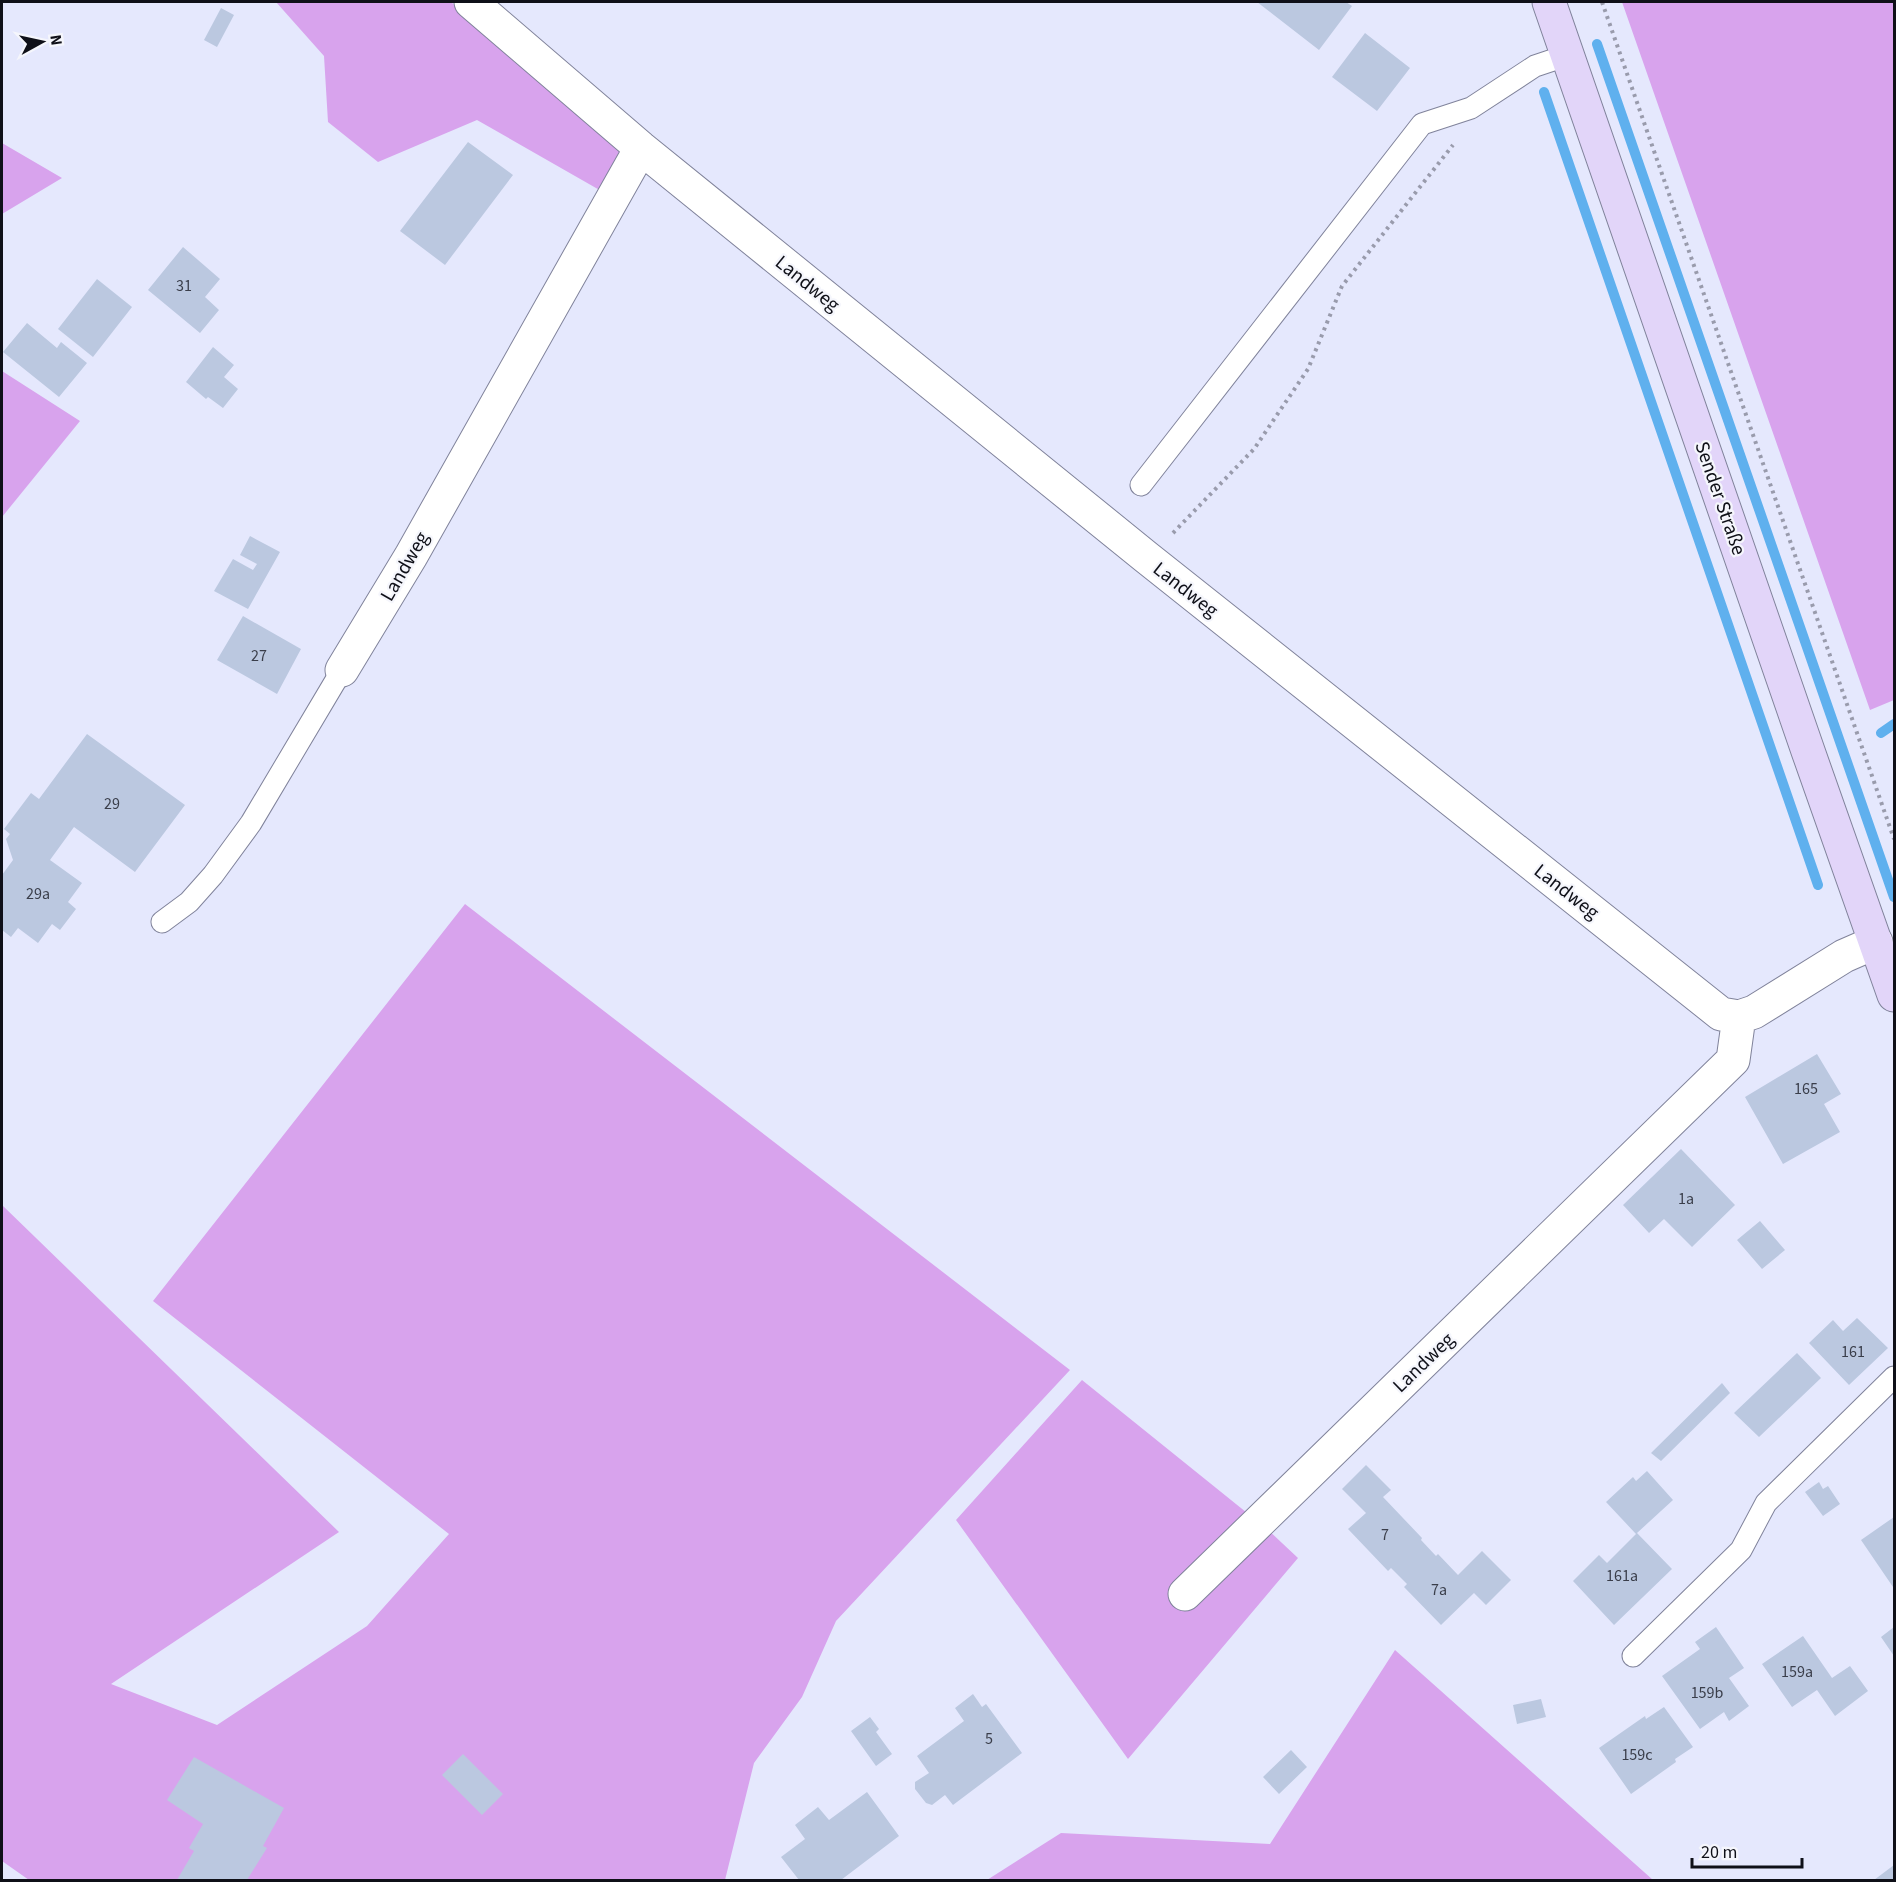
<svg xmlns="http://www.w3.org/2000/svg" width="1896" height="1882" font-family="'Source Sans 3',sans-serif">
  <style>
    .green { fill: #d8a3ed }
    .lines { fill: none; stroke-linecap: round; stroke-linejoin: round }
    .stream { stroke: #5fb0ee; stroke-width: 10 }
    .building { fill: #bbc8e0 }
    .service-casing { stroke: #80839b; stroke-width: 23 }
    .minor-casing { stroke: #80839b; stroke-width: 35 }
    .secondary-casing { stroke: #80839b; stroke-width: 35 }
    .path { stroke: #999bac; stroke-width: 4; stroke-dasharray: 3 4.5; stroke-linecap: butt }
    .service { stroke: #fff; stroke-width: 21 }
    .minor { stroke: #fff; stroke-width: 33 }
    .secondary { stroke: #e2d5f9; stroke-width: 33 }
    .labels { text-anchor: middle; stroke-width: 4.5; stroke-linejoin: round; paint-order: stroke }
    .number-label { font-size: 16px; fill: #3a3e4a }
    .street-label { font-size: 20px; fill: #0f1018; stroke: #f5f6fc }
  </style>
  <rect width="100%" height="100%" fill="#e5e8fd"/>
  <path class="green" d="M276,2H451L621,147L603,192L477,120L378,162L328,122L324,56Z
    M1622,2H1894V700L1870,710Z
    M2,143L62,178L2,214Z
    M2,371L80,421L2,517Z
    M465,904L1070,1370L836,1621L802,1697L754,1763L725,1880H29L2,1861V1205L339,1532L111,1684L217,1725L367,1626L449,1534L153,1301Z
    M1082,1380L1267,1529L1298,1558L1128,1759L956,1520Z
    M1395,1650L1653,1880H987L1061,1833L1270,1844Z"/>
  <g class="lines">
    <path class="stream" d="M1597,44L1894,897
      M1544,92L1818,885
      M1881,733L1894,724"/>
  </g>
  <path class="building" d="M1257,2H1346L1352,6L1319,50Z
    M221,8L234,15L217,47L204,40Z
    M1365,33L1410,68L1377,111L1332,77Z
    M468,142L513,175L445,265L400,231Z
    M183,247L220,279L205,297L219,310L200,333L148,290Z
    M97,279L132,307L93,357L58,329Z
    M27,323L57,348L61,342L87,363L59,397L3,352Z
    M213,347L234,365L224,377L238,389L223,408L208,397L206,399L186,382Z
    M250,536L280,552L248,609L214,591L233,559L253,570L257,564L240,555Z
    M243,616L301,649L277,694L217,660Z
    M87,734L185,805L135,872L74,827L50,860L82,883L68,902L76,909L60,930L52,924L38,943L18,928L11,937L2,930V875L13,860L6,839L10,834L4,829L31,793L39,799Z
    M1817,1054L1841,1094L1824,1104L1840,1132L1783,1164L1745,1097Z
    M1681,1149L1735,1205L1692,1247L1664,1219L1649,1233L1623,1205Z
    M1760,1221L1785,1250L1762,1269L1737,1240Z
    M1857,1318L1888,1348L1849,1385L1809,1343L1833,1320L1843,1331Z
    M1797,1353L1821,1378L1759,1437L1734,1413Z
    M1722,1383L1730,1393L1661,1461L1651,1453Z
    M1366,1465L1391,1490L1383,1497L1422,1538L1421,1540L1436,1556L1438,1554L1458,1575L1482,1551L1511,1580L1486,1605L1474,1593L1441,1625L1404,1587L1407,1584L1391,1568L1388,1571L1348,1529L1366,1513L1342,1489Z
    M1647,1471L1673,1500L1637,1533L1672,1569L1614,1625L1573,1581L1599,1555L1607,1563L1636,1534L1606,1502L1633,1477L1636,1481Z
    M1819,1482L1823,1489L1828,1486L1840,1504L1823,1516L1805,1492Z
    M1894,1517V1585L1893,1587L1861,1540Z
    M1716,1627L1744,1668L1729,1678L1749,1706L1729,1721L1724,1712L1700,1729L1662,1676L1700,1649L1695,1642Z
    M1894,1627V1656L1881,1637Z
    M1803,1636L1832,1678L1850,1666L1868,1691L1835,1716L1817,1690L1792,1707L1762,1664Z
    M973,1694L982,1707L986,1704L1022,1753L953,1805L945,1795L932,1805L926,1803L915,1789V1782L929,1773L917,1756L964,1721L955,1708Z
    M1541,1699L1546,1717L1517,1724L1513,1705Z
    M1664,1707L1693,1747L1675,1759L1676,1762L1631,1794L1599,1748L1645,1716L1646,1719Z
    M870,1717L879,1729L876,1732L892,1754L876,1766L851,1731Z
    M1291,1750L1307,1767L1279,1794L1263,1777Z
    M463,1754L503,1794L482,1815L442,1775Z
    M194,1757L284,1808L263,1846L267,1848L247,1880H177L194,1851L189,1848L203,1824L167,1800Z
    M867,1792L899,1836L841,1880H799L781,1857L805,1839L795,1825L818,1807L829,1820Z
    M1894,1865V1880H1874Z"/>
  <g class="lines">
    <defs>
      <path id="service" d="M1141,485L1422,124L1471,108L1535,66L1568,55
        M162,922L189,902L213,875L251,823L342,670
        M1633,1656L1741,1550L1766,1503L1894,1377"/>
      <path id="minor" d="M471,2L641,148L1146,557L1721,1014L1739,1017L1754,1012L1844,956L1876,942
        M342,670L411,556L641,148
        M1185,1594L1733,1060L1739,1017"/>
      <path id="secondary" d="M1549,2L1808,751L1894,995"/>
    </defs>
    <use href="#service" class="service-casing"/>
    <use href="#minor" class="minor-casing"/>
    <use href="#secondary" class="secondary-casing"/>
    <path class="path" d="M1602,2L1894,839
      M1173,533L1254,449L1308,369L1342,286L1453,145"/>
    <use href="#service" class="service"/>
    <use href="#minor" class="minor"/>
    <use href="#secondary" class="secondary"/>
  </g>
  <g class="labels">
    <g class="number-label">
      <text x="184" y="291">31</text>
      <text x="259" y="661">27</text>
      <text x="112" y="809">29</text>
      <text x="38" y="899">29a</text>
      <text x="1806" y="1094">165</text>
      <text x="1686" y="1204">1a</text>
      <text x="1853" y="1357">161</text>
      <text x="1385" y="1540">7</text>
      <text x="1622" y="1581">161a</text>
      <text x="1439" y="1595">7a</text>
      <text x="1797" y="1677">159a</text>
      <text x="1707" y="1698">159b</text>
      <text x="989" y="1744">5</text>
      <text x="1637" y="1760">159c</text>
    </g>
    <g class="street-label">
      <text transform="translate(808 283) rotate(39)" y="7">Landweg</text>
      <text transform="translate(1721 498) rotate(71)" y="7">Sender Straße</text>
      <text transform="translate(404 566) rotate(-60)" y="7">Landweg</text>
      <text transform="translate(1186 589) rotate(38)" y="7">Landweg</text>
      <text transform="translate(1567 891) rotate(38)" y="7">Landweg</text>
      <text transform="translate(1423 1362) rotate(-44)" y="7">Landweg</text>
    </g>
  </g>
  <rect width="1896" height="1882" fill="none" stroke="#0f1018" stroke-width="6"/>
  <g transform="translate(42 42) rotate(82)" stroke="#f5f6fc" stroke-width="4.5" paint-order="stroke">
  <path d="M0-4.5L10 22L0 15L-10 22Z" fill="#0f1018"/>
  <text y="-9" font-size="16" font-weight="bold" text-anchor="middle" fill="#0f1018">N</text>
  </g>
  <path d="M1692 1858v9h110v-9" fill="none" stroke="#0f1018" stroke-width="3"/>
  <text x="1701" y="1858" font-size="18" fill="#0f1018" stroke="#f5f6fc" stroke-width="4.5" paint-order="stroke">20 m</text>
</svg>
